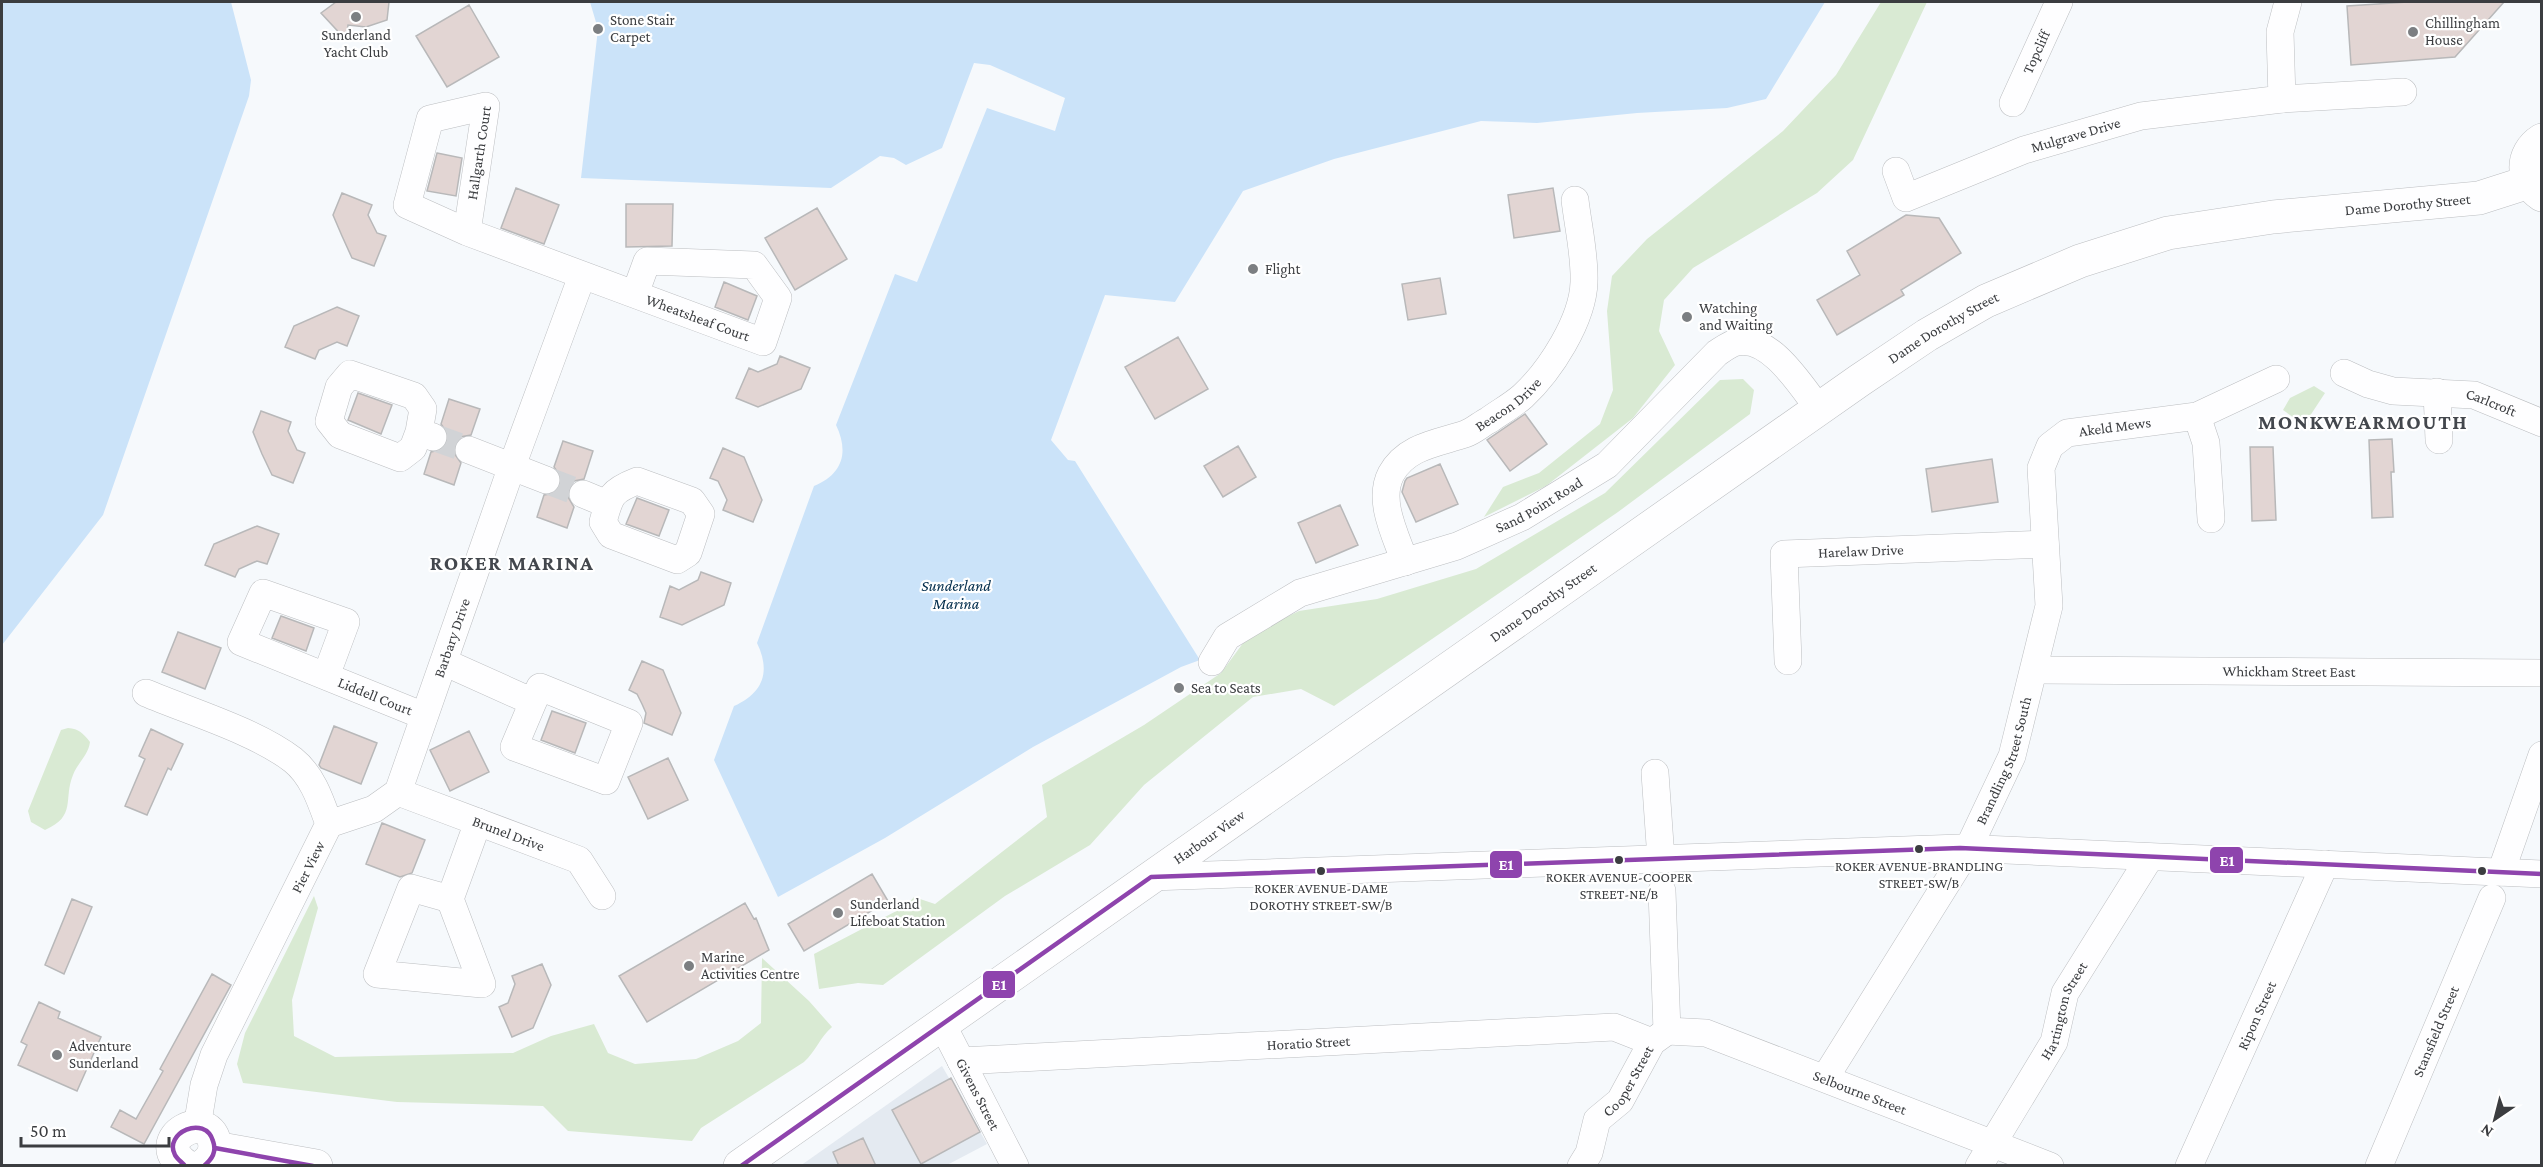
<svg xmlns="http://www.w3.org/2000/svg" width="2543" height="1167" font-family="'Crimson Pro',serif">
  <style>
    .built { fill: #e4eaf1 }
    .green { fill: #d9ead3 }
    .water { fill: #cbe3f9 }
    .building { fill: #e2d5d3; stroke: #b8b8b9; stroke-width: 1.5 }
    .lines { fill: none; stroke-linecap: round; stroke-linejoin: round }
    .minor-tunnel { stroke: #d1d3d6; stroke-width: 27; stroke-dasharray: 27 14; stroke-linecap: butt }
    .minor-casing { stroke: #bcbec1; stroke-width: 28 }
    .major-casing { stroke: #bcbec1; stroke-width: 34 }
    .minor { stroke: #fefeff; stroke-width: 27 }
    .major { stroke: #fefeff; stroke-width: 33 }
    .bus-1-casing { stroke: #fff; stroke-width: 9 }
    .bus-1 { stroke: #8e44ad; stroke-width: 4.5 }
    .poi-dot { fill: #7c7f82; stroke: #fff; stroke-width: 2 }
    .bus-dot { fill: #3b3d40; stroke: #fff; stroke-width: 2 }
    .labels { text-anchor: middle; stroke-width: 4.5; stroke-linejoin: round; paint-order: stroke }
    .bus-label { font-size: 14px; fill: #3b3d40; stroke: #fff }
    .poi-label { font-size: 15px; fill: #3b3d40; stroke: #fff; text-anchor: start }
    .street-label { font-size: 15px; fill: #3b3d40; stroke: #fff }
    .water-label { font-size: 16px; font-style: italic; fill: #012c4b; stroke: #fff }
    .district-label { font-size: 21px; font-weight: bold; letter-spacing: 1.5px; fill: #43474d; stroke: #fff }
    .line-badge { stroke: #fff; stroke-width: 2 }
    .badge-label { font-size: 16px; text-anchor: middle; font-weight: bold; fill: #fff }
  </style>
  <rect width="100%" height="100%" fill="#f6f9fc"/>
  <path class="built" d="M942,1066L987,1144L947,1165L800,1166Z"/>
  <path class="green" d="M1881,2H1927L1853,160L1817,193L1693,268L1664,300L1659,331L1675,365L1633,418L1546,486L1484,517L1503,487L1539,473L1600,424L1613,390L1607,311L1612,276L1647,239L1783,131L1836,75Z
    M1743,379L1754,390L1750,414L1618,512L1334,706L1301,689L1253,697L1144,785L1090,845L1005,896L883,985L858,983L819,989L814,954L906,906L914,897L935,904L1047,817L1042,785L1144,725L1221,673L1249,635L1299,611L1377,599L1476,569L1605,493L1720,380Z
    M2314,386L2325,393L2304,425L2283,410L2290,398Z
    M68,728C79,729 83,733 90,742C88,756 78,762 73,775C63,799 77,816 45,830L31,822L28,811L61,730Z
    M314,896L318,908L292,1000L294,1036L335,1057L513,1053L551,1036L594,1024L608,1053L635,1064L696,1059L738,1041L761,1023L762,958L809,1001L832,1027C820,1037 816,1051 804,1062L701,1128L692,1141L568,1131L543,1106L397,1102L243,1083L237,1064L245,1033Z"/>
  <path class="water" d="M2,2H231L251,80L249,96L103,515L2,645Z
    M590,2H1825L1766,99L1727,108L1637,113L1537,123L1481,121L1334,159L1243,191L1175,302L1105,295L1051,440L1068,460L1075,461L1200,660L1181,667L1033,747L885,838L778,897L714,760L734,706C763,693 771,672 757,643L814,486C843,474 849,452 836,425L895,274L917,282L987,108L1055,131L1065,98L990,65L974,63L942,148L906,165L894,158L880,156L831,188L581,178L598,29Z"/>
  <path class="building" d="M336,2H389L387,20L366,27L348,25L346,40L321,13Z
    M2408,2H2504L2455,57L2351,65L2347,6Z
    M469,5L499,57L447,87L416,36Z
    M437,153L462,158L456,196L427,191Z
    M516,188L559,205L544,244L501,228Z
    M1553,188L1560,231L1514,238L1508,195Z
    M342,193L372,205L368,215L377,233L386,236L374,266L352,258L342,236L333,215Z
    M626,204H673L672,246L626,247Z
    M817,208L847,259L795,290L765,238Z
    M1906,215L1939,218L1961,253L1901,290L1904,295L1837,335L1817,300L1860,275L1847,251Z
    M1440,278L1446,314L1408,320L1402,284Z
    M724,282L757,296L748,320L715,307Z
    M337,307L359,316L347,346L337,342L319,350L315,359L285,347L294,326Z
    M1178,337L1208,389L1155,419L1125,367Z
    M780,356L810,368L801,389L758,407L736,398L749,368L758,372L777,364Z
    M358,393L392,405L381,434L348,420Z
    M449,399L480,409L471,435L460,437L454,445V453L461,463L454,485L424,474L431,452L443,449L448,442V434L441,424Z
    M261,411L291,422L288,431L297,450L305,453L293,483L272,475L262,454L253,432Z
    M1525,414L1547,444L1510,471L1487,440Z
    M2392,439L2394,472H2391L2393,517L2372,518L2369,440Z
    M563,441L593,451L584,479L574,481L568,489V497L574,507L567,528L537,517L544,495L555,493L561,485V477L554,467Z
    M1238,446L1256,477L1223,497L1204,466Z
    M2250,447H2273L2276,520L2252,521Z
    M723,448L744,457L762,500L753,522L723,510L727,500L718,481L710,478Z
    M1992,459L1998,502L1932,512L1926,469Z
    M1440,464L1458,504L1416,522L1402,492L1405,481L1407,478Z
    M637,498L669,510L659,536L626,524Z
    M1340,505L1358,545L1316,563L1298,523Z
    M257,526L279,534L267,564L257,561L239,569L235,577L205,565L214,544Z
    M701,572L731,583L724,605L682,625L660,617L670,586L679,590L698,580Z
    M281,616L314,628L306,651L272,638Z
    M178,632L221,648L205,689L162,672Z
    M642,661L663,670L681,713L672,735L644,723L646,713L642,704L637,694L629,690Z
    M552,711L586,723L575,753L541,740Z
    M334,726L377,743L361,784L321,768L319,765Z
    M151,729L183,744L171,770L168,768L147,815L125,806L145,759L139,756Z
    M469,731L489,772L450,791L430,750Z
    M668,758L688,800L648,819L628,777Z
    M382,823L425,840L412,873L400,877L366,864Z
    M872,874L888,901L804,951L788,924Z
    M72,899L92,907L64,974L45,965Z
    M745,903L754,919L756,918L769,950L647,1022L619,976Z
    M542,964L551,985L533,1028L512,1037L499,1007L508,1003L515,984L512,976Z
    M212,974L231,985L144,1144L111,1127L120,1110L136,1119L163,1071L160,1069Z
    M39,1002L60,1012L58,1018L101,1037L77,1091L18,1065L27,1045L21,1042Z
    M951,1078L980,1132L921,1164L892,1110Z
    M863,1138L876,1166H839L833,1152Z"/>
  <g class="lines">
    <path class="minor-tunnel" d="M433,437L469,450
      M546,480L583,494"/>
    <defs>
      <g id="minor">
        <path d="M2282,99L2403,92"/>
        <path id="s1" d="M2013,103L2059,2"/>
        <path id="s2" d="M1896,171L1906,198L2024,150L2141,116L2282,99L2280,32L2288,2"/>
        <path id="s3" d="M467,232L486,106L430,119L407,205L467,232L763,342L778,298L754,265L647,261L635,294"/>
        <path id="s4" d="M2344,373L2368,384L2393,391L2474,395L2542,423"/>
        <path d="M2437,392L2439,440"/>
        <path d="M2197,416L2206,443L2211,519"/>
        <path d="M419,432L423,409L414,396L350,374L339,387L329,421L340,435L400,458L413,448L419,432L433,437"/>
        <path d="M469,450L546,480"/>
        <path d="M637,481L692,501L701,514L688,553L677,560L611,535L603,522C610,496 611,491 637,481Z"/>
        <path d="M583,494L607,504"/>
        <path id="s5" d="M1405,562C1396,536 1377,501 1391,474C1406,446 1438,443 1465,434C1474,431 1481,424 1489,420C1500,412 1513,405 1523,396C1550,371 1583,320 1584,282C1585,255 1578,226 1575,200"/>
        <path id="s6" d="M1788,661L1784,554L2045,544"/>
        <path d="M444,662L533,702L540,687L629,723L606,781L514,747L533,702"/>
        <path id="s7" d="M1212,662L1227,637L1300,593L1457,546L1522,517L1607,465L1717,353C1723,349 1731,343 1738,342C1771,336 1801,386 1819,409"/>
        <path id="s8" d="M2035,670L2542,673"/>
        <path id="s9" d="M326,676L346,622L263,593L241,642L424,716"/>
        <path d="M146,693C191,712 255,731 293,760C313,776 321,802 329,824L214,1055L204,1085L197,1127"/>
        <path d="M1655,773L1661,859"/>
        <path id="s10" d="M398,792L579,860L602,896"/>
        <path id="s11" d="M329,824L374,809L398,792L512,466L582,276"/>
        <path d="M2501,872L2542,755"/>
        <path d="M1151,877L1960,848L2542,874"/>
        <path d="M1662,891L1667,1031"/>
        <path d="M450,899L411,888L377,974L482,984L450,899L478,822"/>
        <path id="s12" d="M941,1022L1015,1166"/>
        <path id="s13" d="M1667,1031L1706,1033L2050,1166"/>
        <path id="s14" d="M961,1061L1614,1027L1652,1042"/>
        <path id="s15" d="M1825,1078L1968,849L2012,756L2049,606L2041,468L2050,446L2067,433L2197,416L2276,379"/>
        <path id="s16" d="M1581,1166L1589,1153L1597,1120L1620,1101L1652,1042L1666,1032"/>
        <path id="s17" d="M1979,1166L2054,1042L2065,993L2150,857"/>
        <path id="s18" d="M2189,1166L2325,864"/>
        <path id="s19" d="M2379,1166L2492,898"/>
      </g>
      <g id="major">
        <path d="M2542,140C2520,154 2521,181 2542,195"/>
        <path d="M215,1148L316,1166"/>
        <path d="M186,1166C145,1139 212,1105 215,1146C215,1155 210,1161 203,1166"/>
        <path id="s20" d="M740,1166L1860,380L1927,335L1986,301L2080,261L2168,233L2273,217L2479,198L2529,182"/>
      </g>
    </defs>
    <use href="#minor" class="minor-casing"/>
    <use href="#major" class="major-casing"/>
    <use href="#minor" class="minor"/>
    <use href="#major" class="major"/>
    <defs>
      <path id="bus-1" d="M215,1148L313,1166
        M185,1166C183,1163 177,1159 175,1155C163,1133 205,1114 213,1141C217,1152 212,1159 204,1166
        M741,1166L1151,877L1960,848L2542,874"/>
    </defs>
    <use href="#bus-1" class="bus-1-casing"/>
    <use href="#bus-1" class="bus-1"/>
  </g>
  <g class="poi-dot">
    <circle cx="356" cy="17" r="6"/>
    <circle cx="598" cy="29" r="6"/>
    <circle cx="2413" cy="32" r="6"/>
    <circle cx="1253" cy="269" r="6"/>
    <circle cx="1687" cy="317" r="6"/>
    <circle cx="1179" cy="688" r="6"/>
    <circle cx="838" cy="913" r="6"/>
    <circle cx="689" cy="966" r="6"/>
    <circle cx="57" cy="1055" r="6"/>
  </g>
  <g class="bus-dot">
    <circle cx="1919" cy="849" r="5"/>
    <circle cx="1619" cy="860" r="5"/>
    <circle cx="1321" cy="871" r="5"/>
    <circle cx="2482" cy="871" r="5"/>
  </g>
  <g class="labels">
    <g class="bus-label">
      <text x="1919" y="871">ROKER AVENUE-BRANDLING<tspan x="1919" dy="17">STREET-SW/B</tspan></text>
      <text x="1619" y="882">ROKER AVENUE-COOPER<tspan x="1619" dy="17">STREET-NE/B</tspan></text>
      <text x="1321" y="893">ROKER AVENUE-DAME<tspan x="1321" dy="17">DOROTHY STREET-SW/B</tspan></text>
    </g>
    <g class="poi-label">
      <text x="610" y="25">Stone Stair<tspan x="610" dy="17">Carpet</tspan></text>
      <text x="2425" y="28">Chillingham<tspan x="2425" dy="17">House</tspan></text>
      <text x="356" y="40" text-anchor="middle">Sunderland<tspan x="356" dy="17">Yacht Club</tspan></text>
      <text x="1265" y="274">Flight</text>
      <text x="1699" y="313">Watching<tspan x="1699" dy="17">and Waiting</tspan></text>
      <text x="1191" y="693">Sea to Seats</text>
      <text x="850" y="909">Sunderland<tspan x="850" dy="17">Lifeboat Station</tspan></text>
      <text x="701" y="962">Marine<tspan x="701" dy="17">Activities Centre</tspan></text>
      <text x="69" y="1051">Adventure<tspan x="69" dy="17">Sunderland</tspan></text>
    </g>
    <g class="street-label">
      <text dy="5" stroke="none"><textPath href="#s1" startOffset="56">Topcliff</textPath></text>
      <text dy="5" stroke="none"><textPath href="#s2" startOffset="210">Mulgrave Drive</textPath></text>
      <text dy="5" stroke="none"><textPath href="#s3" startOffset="80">Hallgarth Court</textPath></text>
      <text dy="5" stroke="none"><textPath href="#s20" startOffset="1953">Dame Dorothy Street</textPath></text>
      <text dy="5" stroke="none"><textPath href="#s3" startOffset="586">Wheatsheaf Court</textPath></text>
      <text dy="5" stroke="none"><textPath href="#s20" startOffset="1467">Dame Dorothy Street</textPath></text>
      <text dy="5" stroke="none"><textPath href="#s5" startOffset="231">Beacon Drive</textPath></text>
      <text dy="5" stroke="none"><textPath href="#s4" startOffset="152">Carlcroft</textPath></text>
      <text dy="5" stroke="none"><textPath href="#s15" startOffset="759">Akeld Mews</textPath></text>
      <text dy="5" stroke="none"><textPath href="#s7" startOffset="370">Sand Point Road</textPath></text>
      <text dy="5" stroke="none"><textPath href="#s6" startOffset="184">Harelaw Drive</textPath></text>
      <text dy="5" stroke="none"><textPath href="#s20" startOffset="981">Dame Dorothy Street</textPath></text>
      <text dy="5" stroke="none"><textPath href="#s11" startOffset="240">Barbary Drive</textPath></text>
      <text dy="5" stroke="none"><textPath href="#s8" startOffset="254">Whickham Street East</textPath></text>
      <text dy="5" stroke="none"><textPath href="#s9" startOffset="344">Liddell Court</textPath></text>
      <text dy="5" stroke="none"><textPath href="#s15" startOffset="366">Brandling Street South</textPath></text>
      <text dy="5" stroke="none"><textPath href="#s10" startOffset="118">Brunel Drive</textPath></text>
      <text dy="5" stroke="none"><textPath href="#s20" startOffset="573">Harbour View</textPath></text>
      <text transform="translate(308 867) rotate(-63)" y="5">Pier View</text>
      <text dy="5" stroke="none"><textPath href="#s17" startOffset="178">Hartington Street</textPath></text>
      <text dy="5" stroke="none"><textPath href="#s18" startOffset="165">Ripon Street</textPath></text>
      <text dy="5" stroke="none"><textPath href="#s19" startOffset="146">Stansfield Street</textPath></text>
      <text dy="5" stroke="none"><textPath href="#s14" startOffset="348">Horatio Street</textPath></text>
      <text dy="5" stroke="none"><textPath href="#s16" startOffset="100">Cooper Street</textPath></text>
      <text dy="5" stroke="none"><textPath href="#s13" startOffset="204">Selbourne Street</textPath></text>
      <text dy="5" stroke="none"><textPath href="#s12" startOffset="81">Givens Street</textPath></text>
    </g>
    <g class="water-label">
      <text x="956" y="591">Sunderland<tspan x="956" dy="18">Marina</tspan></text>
    </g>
    <g class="district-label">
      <text x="2363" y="429">MONKWEARMOUTH</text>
      <text x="512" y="570">ROKER MARINA</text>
    </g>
  </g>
  <g class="line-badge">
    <rect x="2209" y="846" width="35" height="28" rx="6" fill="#8e44ad"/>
    <rect x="1489" y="850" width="34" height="29" rx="6" fill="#8e44ad"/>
    <rect x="982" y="970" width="34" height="29" rx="6" fill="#8e44ad"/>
  </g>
  <g class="badge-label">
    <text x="2227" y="866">E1</text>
    <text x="1506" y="870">E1</text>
    <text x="999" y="990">E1</text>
  </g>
  <rect width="2543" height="1167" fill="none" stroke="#3b3d40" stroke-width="6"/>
  <g transform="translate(2495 1119) rotate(215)" stroke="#ffffff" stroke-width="4.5" paint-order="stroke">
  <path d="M0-4.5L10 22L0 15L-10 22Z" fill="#3b3d40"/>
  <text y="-9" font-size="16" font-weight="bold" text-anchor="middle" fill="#3b3d40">N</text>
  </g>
  <path d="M21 1137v9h148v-9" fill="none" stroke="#3b3d40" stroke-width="3"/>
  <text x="30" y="1137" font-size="18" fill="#3b3d40" stroke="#ffffff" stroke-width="4.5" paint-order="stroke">50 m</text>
</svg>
